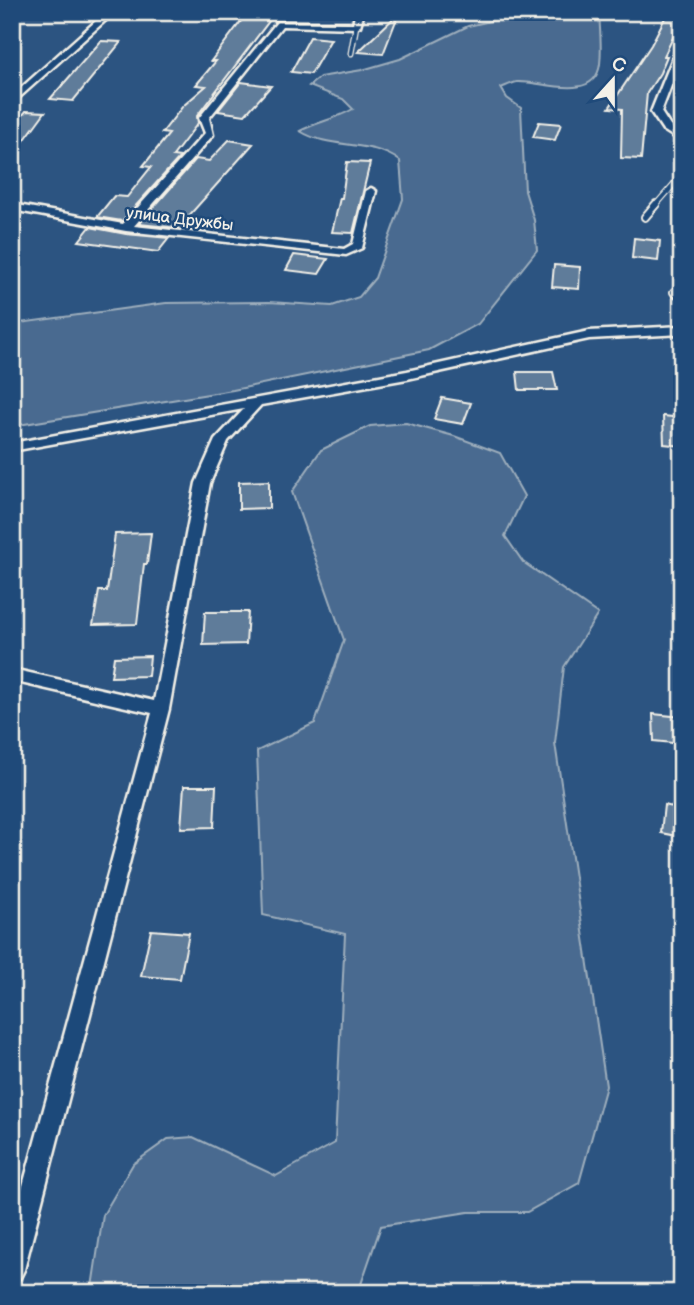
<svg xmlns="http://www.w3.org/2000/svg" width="694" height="1305" font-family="'Balsamiq Sans',sans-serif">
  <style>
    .green { fill: #496b90; stroke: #9eaebc; stroke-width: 2 }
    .building { fill: #5e7b9a; stroke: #f4f1e8; stroke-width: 2 }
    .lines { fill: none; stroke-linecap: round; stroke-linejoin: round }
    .lane-far1-casing { stroke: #f4f1e8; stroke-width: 7 }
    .lane-casing { stroke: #f4f1e8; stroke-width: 10 }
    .street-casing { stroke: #f4f1e8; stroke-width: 5 }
    .lane-far1 { stroke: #1f4a7a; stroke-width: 4.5 }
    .lane { stroke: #1f4a7a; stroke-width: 6 }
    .street { fill: #1f4a7a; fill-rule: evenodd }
    .labels { text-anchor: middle; stroke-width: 5; stroke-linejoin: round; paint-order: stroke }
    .far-street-label { font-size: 16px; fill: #f4f1e8; stroke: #1f4a7a }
  </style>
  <rect width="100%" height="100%" fill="#2c5481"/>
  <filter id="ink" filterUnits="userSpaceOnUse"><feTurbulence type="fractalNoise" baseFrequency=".0143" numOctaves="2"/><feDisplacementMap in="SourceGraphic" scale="14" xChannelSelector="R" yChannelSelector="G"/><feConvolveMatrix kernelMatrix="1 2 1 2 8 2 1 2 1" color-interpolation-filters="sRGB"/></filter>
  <g filter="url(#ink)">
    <path class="green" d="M531,12L599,13C600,30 602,48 600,64C595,104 539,80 517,82C512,83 506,86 501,88L507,98L521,108L525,191L534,220L537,250L478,324L429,350L233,390L12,426V324L166,303L269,302L332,306L359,297L375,278L403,199L400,161C371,139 330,150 300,131C317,122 336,119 353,109L343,99L309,86L320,77L362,70L400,59L468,26Z
      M406,423L454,436L500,453L524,496L505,536L523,562L598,614L564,667L555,743L606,1086L579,1183L527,1212H468L381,1226L358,1293H117L92,1287L103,1215L133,1164L168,1139L193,1137L276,1176L335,1143L345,934L263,915L257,751L315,723L344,640L292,492L321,450L370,426Z"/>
    <path class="building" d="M248,12H276L197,116L198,123L173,156L180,157L122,221L97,217L114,196L127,197L151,167L143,166L169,134L162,133L183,106L206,86L196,85L216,61H211Z
      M668,12H682V19L664,56H667L660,73L647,93L641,159L621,158L622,109L609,108L651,45Z
      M399,13L383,54L358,52Z
      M310,37L331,39L311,74L291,72Z
      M101,41L121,42L73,101L50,99Z
      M241,82L271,86L245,115L218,111Z
      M26,111L45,112L12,157V128Z
      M539,122L561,124L555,140L533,137Z
      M229,140L253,144L178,228L139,224L196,159L209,161Z
      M347,162L370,163L353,233L332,232L340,198H342Z
      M90,227L126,234L169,238L158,252L79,241Z
      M634,238L660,241L658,261L632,258Z
      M294,255L328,259L319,274L286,270Z
      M554,265L580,267L579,289L552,287Z
      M517,372H553L557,390H519Z
      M442,398L471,403L463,424L434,419Z
      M663,416L682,418V446L664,444Z
      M269,481V508L239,509V482Z
      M151,533L147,564H144L137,624L93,625L99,591H107L115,534Z
      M205,612H248L246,644L203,645Z
      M150,656L148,676L111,677L114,657Z
      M653,714L682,717V744L654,741Z
      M184,786H216L214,827L181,828Z
      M664,805L682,809V837L661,833Z
      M151,930L189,933L180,979L141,976Z"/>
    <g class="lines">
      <defs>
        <path id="lane-far1" d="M351,53L356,26
          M655,206L682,175"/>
        <path id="lane" d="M645,217L656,204
          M682,286L674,292L682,297"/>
        <path id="street" d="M106,12H115L12,104V96Z
          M356,12H364L360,26L356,28L282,26L209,118L213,135L134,226L344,249L353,244L366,191L371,188L376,191L362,248L346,255L126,231L12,210V204L123,224L205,133L199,118L277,22L353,23Z
          M682,43V57L661,112L670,126L682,135V142L663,130L651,112L678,45Z
          M682,326V334L589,339L407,379L261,405L228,441L210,483L169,709L24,1270L20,1278L12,1282V1226L152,713L12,681V669L154,701L196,483L215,440L244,409L12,451V443L407,371L589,331Z"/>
      </defs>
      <use href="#lane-far1" class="lane-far1-casing"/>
      <use href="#lane" class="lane-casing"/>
      <use href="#street" class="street-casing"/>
      <use href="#lane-far1" class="lane-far1"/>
      <use href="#lane" class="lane"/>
      <use href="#street" class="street"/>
    </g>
  </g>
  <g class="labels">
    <g class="far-street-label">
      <text transform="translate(180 218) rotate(7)" y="6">улица Дружбы</text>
    </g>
  </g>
  <rect width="694" height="1305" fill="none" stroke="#1f4a7a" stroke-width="42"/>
  <rect x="21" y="21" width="652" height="1263" fill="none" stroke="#f4f1e8" stroke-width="2.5" filter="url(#ink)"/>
  <g transform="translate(613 80) rotate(21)" stroke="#1f4a7a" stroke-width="5" paint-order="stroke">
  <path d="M0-5L12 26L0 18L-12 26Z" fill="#f4f1e8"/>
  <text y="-10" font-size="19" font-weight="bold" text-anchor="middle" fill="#f4f1e8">С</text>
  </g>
</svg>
